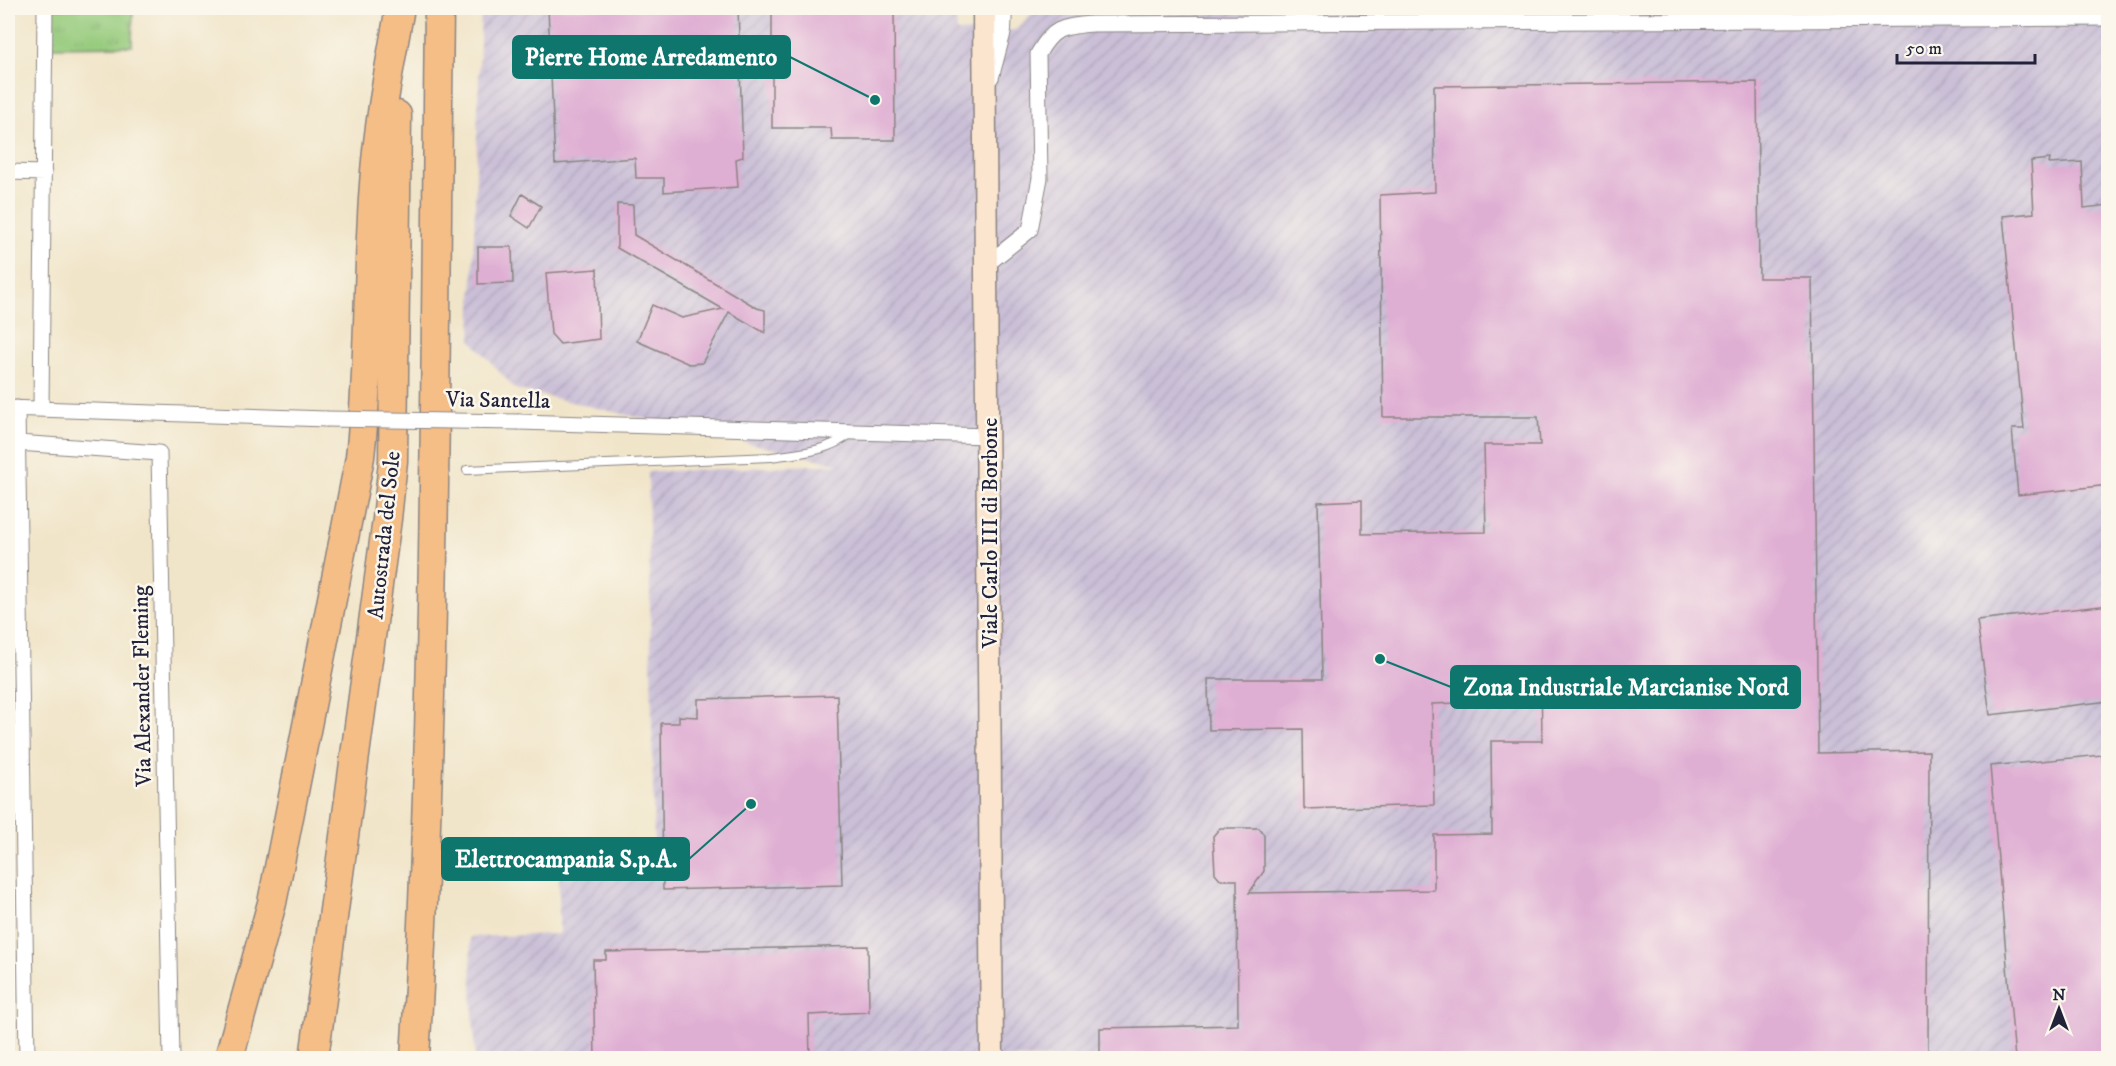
<svg xmlns="http://www.w3.org/2000/svg" width="2116" height="1066" font-family="'IM FELL DW Pica',serif">
  <style>
    .industrial { fill: url(#industrial-furrows) }
    .park { fill: url(#park-tufts); stroke: #5c765c; stroke-width: 1.5 }
    .building { fill: #dfaed3 }
    .lines { fill: none; stroke-linecap: round; stroke-linejoin: round }
    .service-casing { stroke: #8a8482; stroke-width: 10 }
    .minor-casing { stroke: #8a8482; stroke-width: 17 }
    .tertiary-casing { stroke: #8a8482; stroke-width: 22 }
    .secondary-casing { stroke: #8a8482; stroke-width: 25 }
    .motorway-casing { stroke: #8a8482; stroke-width: 31 }
    .service { stroke: #fff; stroke-width: 8 }
    .minor { stroke: #fff; stroke-width: 15 }
    .tertiary { stroke: #fff; stroke-width: 20 }
    .secondary { stroke: #fbe5cf; stroke-width: 22 }
    .motorway { stroke: #f6be87; stroke-width: 28 }
    .minor-bridge-casing { stroke: #8a8482; stroke-width: 17; stroke-linecap: butt }
    .minor-bridge { stroke: #fff; stroke-width: 15 }
    .labels { text-anchor: middle; stroke-width: 5; stroke-linejoin: round; paint-order: stroke }
    .street-label { font-size: 22px; fill: #22223b; stroke: #fbf7ec }
    .leader { fill: none; stroke: #0f766e; stroke-width: 2 }
    .callout-dot { fill: #0f766e; stroke: #fbf7ec; stroke-width: 2 }
    .callout { fill: #0f766e; stroke: #0f766e; stroke-width: 2 }
    .callout-label { font-size: 24px; text-anchor: middle; font-weight: bold; fill: #fff }
  </style>
  <defs>
    <pattern id="industrial-furrows" width="10" height="10" patternUnits="userSpaceOnUse" patternTransform="scale(1.5)"><rect width="10" height="10" fill="#cabfd7"/><path d="M-1 1l2-2M0 10L10 0M9 11l2-2" fill="none" stroke="#ada4b9"/></pattern>
    <pattern id="park-tufts" width="24" height="20" patternUnits="userSpaceOnUse" patternTransform="scale(1.5)"><rect width="24" height="20" fill="#96cb7d"/><path d="M3 7l-1-3M5 7V3M7 7l1-3M15 17l-1-3M17 17v-4M19 17l1-3" fill="none" stroke="#81ae6d"/></pattern>
  </defs>
  <rect width="100%" height="100%" fill="#fbf7ec"/>
  <filter id="ink" filterUnits="userSpaceOnUse"><feTurbulence type="fractalNoise" baseFrequency=".0167" numOctaves="2"/><feDisplacementMap in="SourceGraphic" scale="12" xChannelSelector="R" yChannelSelector="G"/><feConvolveMatrix kernelMatrix="1 2 1 2 8 2 1 2 1" color-interpolation-filters="sRGB"/></filter>
  <filter id="wash" filterUnits="userSpaceOnUse"><feTurbulence type="fractalNoise" baseFrequency=".008" numOctaves="4" result="noise"/><feDisplacementMap in="SourceGraphic" scale="24" xChannelSelector="R" yChannelSelector="G"/><feGaussianBlur stdDeviation="1.35" result="paint"/><feColorMatrix in="noise" values="0 0 0 0 0 0 0 0 0 0 0 0 0 0 0 0 0 1.4 0 .05"/><feComposite in="paint" operator="in"/></filter>
  <g filter="url(#wash)">
    <rect width="100%" height="100%" fill="#f1e5c9"/>
    <path class="industrial" d="M481,8H956L957,32L1015,30L1038,8H2108V1058H475L470,937L559,934V853L654,847L648,472L839,464L515,389L471,340Z"/>
    <path class="park" d="M51,8H133L132,46L51,47Z"/>
    <g id="blocks">
      <path class="building" d="M548,8H738L743,157L736,159L738,187L664,192V178H636L635,158L555,164Z
        M772,8H894L895,140H832L831,128H772Z
        M1757,82L1759,278H1812L1818,753L1929,751L1928,1059H1100V1028L1238,1025L1237,880H1221L1215,873L1213,836L1220,828H1259L1264,835V871L1249,893L1434,890V835L1492,834L1491,741H1542L1541,672L1487,674L1486,702L1432,704L1434,805L1304,809L1303,729L1209,730L1208,679H1322L1318,502L1362,500V534L1486,532L1484,445H1540L1538,417H1383L1380,195L1435,192L1434,86Z
        M2050,159L2049,164L2082,162L2084,208L2109,205V485L2018,495L2012,429H2024L2003,216L2034,213L2031,161Z
        M522,194L541,206L529,228L511,216Z
        M617,204L633,205L634,235L757,308L765,310V333L729,312L702,363L689,364L637,341L652,305L682,318L723,309L617,248Z
        M478,247H512L513,283L478,284Z
        M597,269L599,339L560,344L551,334L546,273Z
        M2109,605V701L1990,715L1977,620Z
        M837,695L842,885L663,890L661,723H679V716L698,717V699Z
        M2102,755L2109,818V1059H2015L1990,766Z
        M868,946L869,1012L809,1015L810,1059H595L593,960H606V952Z"/>
    </g>
  </g>
  <g filter="url(#ink)">
    <use href="#blocks" fill-opacity="0" stroke="#8a8482" stroke-width="1.5"/>
    <g class="lines">
      <defs>
        <path id="service" d="M467,470L771,457C799,453 827,452 850,434"/>
        <path id="minor" d="M8,172L44,173
          M986,265L1030,230L1040,178L1038,54C1053,27 1062,27 1092,24L2108,18
          M8,408L326,419
          M17,408L27,1058
          M41,409L45,8
          M519,422L988,436
          M18,443L159,453L171,1058"/>
        <path id="tertiary" d="M989,76L1001,31L1002,8"/>
        <path id="secondary" d="M984,8L992,1058"/>
        <path id="motorway" d="M229,1058L272,903L360,457C370,366 367,275 374,184C378,126 389,70 399,13
          M314,1058L387,519L393,461L397,115
          M415,1058C436,709 435,358 439,8"/>
      </defs>
      <use href="#service" class="service-casing"/>
      <use href="#minor" class="minor-casing"/>
      <use href="#tertiary" class="tertiary-casing"/>
      <use href="#secondary" class="secondary-casing"/>
      <use href="#motorway" class="motorway-casing"/>
      <use href="#service" class="service"/>
      <use href="#minor" class="minor"/>
      <use href="#tertiary" class="tertiary"/>
      <use href="#secondary" class="secondary"/>
      <use href="#motorway" class="motorway"/>
      <defs>
        <path id="minor-bridge" d="M326,419L519,422"/>
      </defs>
      <use href="#minor-bridge" class="minor-bridge-casing"/>
      <use href="#minor-bridge" class="minor-bridge"/>
    </g>
  </g>
  <g class="labels">
    <g class="street-label">
      <text transform="translate(498 399) rotate(1)" y="8">Via Santella</text>
      <text transform="translate(989 533) rotate(-90)" y="8">Viale Carlo III di Borbone</text>
      <text transform="translate(383 535) rotate(-84)" y="8">Autostrada del Sole</text>
      <text transform="translate(141 686) rotate(-91)" y="8">Via Alexander Fleming</text>
    </g>
  </g>
  <path class="leader" d="M875 100L790 57M1380 659L1451 687M751 804L689 859"/>
  <g class="callout-dot">
    <circle cx="875" cy="100" r="6"/>
    <circle cx="1380" cy="659" r="6"/>
    <circle cx="751" cy="804" r="6"/>
  </g>
  <g class="callout">
    <rect x="513" y="36" width="277" height="42" rx="6"/>
    <rect x="1451" y="666" width="349" height="42" rx="6"/>
    <rect x="442" y="838" width="247" height="42" rx="6"/>
  </g>
  <g class="callout-label">
    <text x="651" y="65">Pierre Home Arredamento</text>
    <text x="1626" y="695">Zona Industriale Marcianise Nord</text>
    <text x="566" y="867">Elettrocampania S.p.A.</text>
  </g>
  <rect width="2116" height="1066" fill="none" stroke="#fbf7ec" stroke-width="30"/>
  <g transform="translate(2059 1009)" stroke="#fbf7ec" stroke-width="4.5" paint-order="stroke">
  <path d="M0-4.5L10 22L0 15L-10 22Z" fill="#22223b"/>
  <text y="-9" font-size="16" font-weight="bold" text-anchor="middle" fill="#22223b">N</text>
  </g>
  <path d="M1897 54v9h138v-9" fill="none" stroke="#22223b" stroke-width="3"/>
  <text x="1906" y="54" font-size="18" fill="#22223b" stroke="#fbf7ec" stroke-width="4.5" paint-order="stroke">50 m</text>
</svg>
